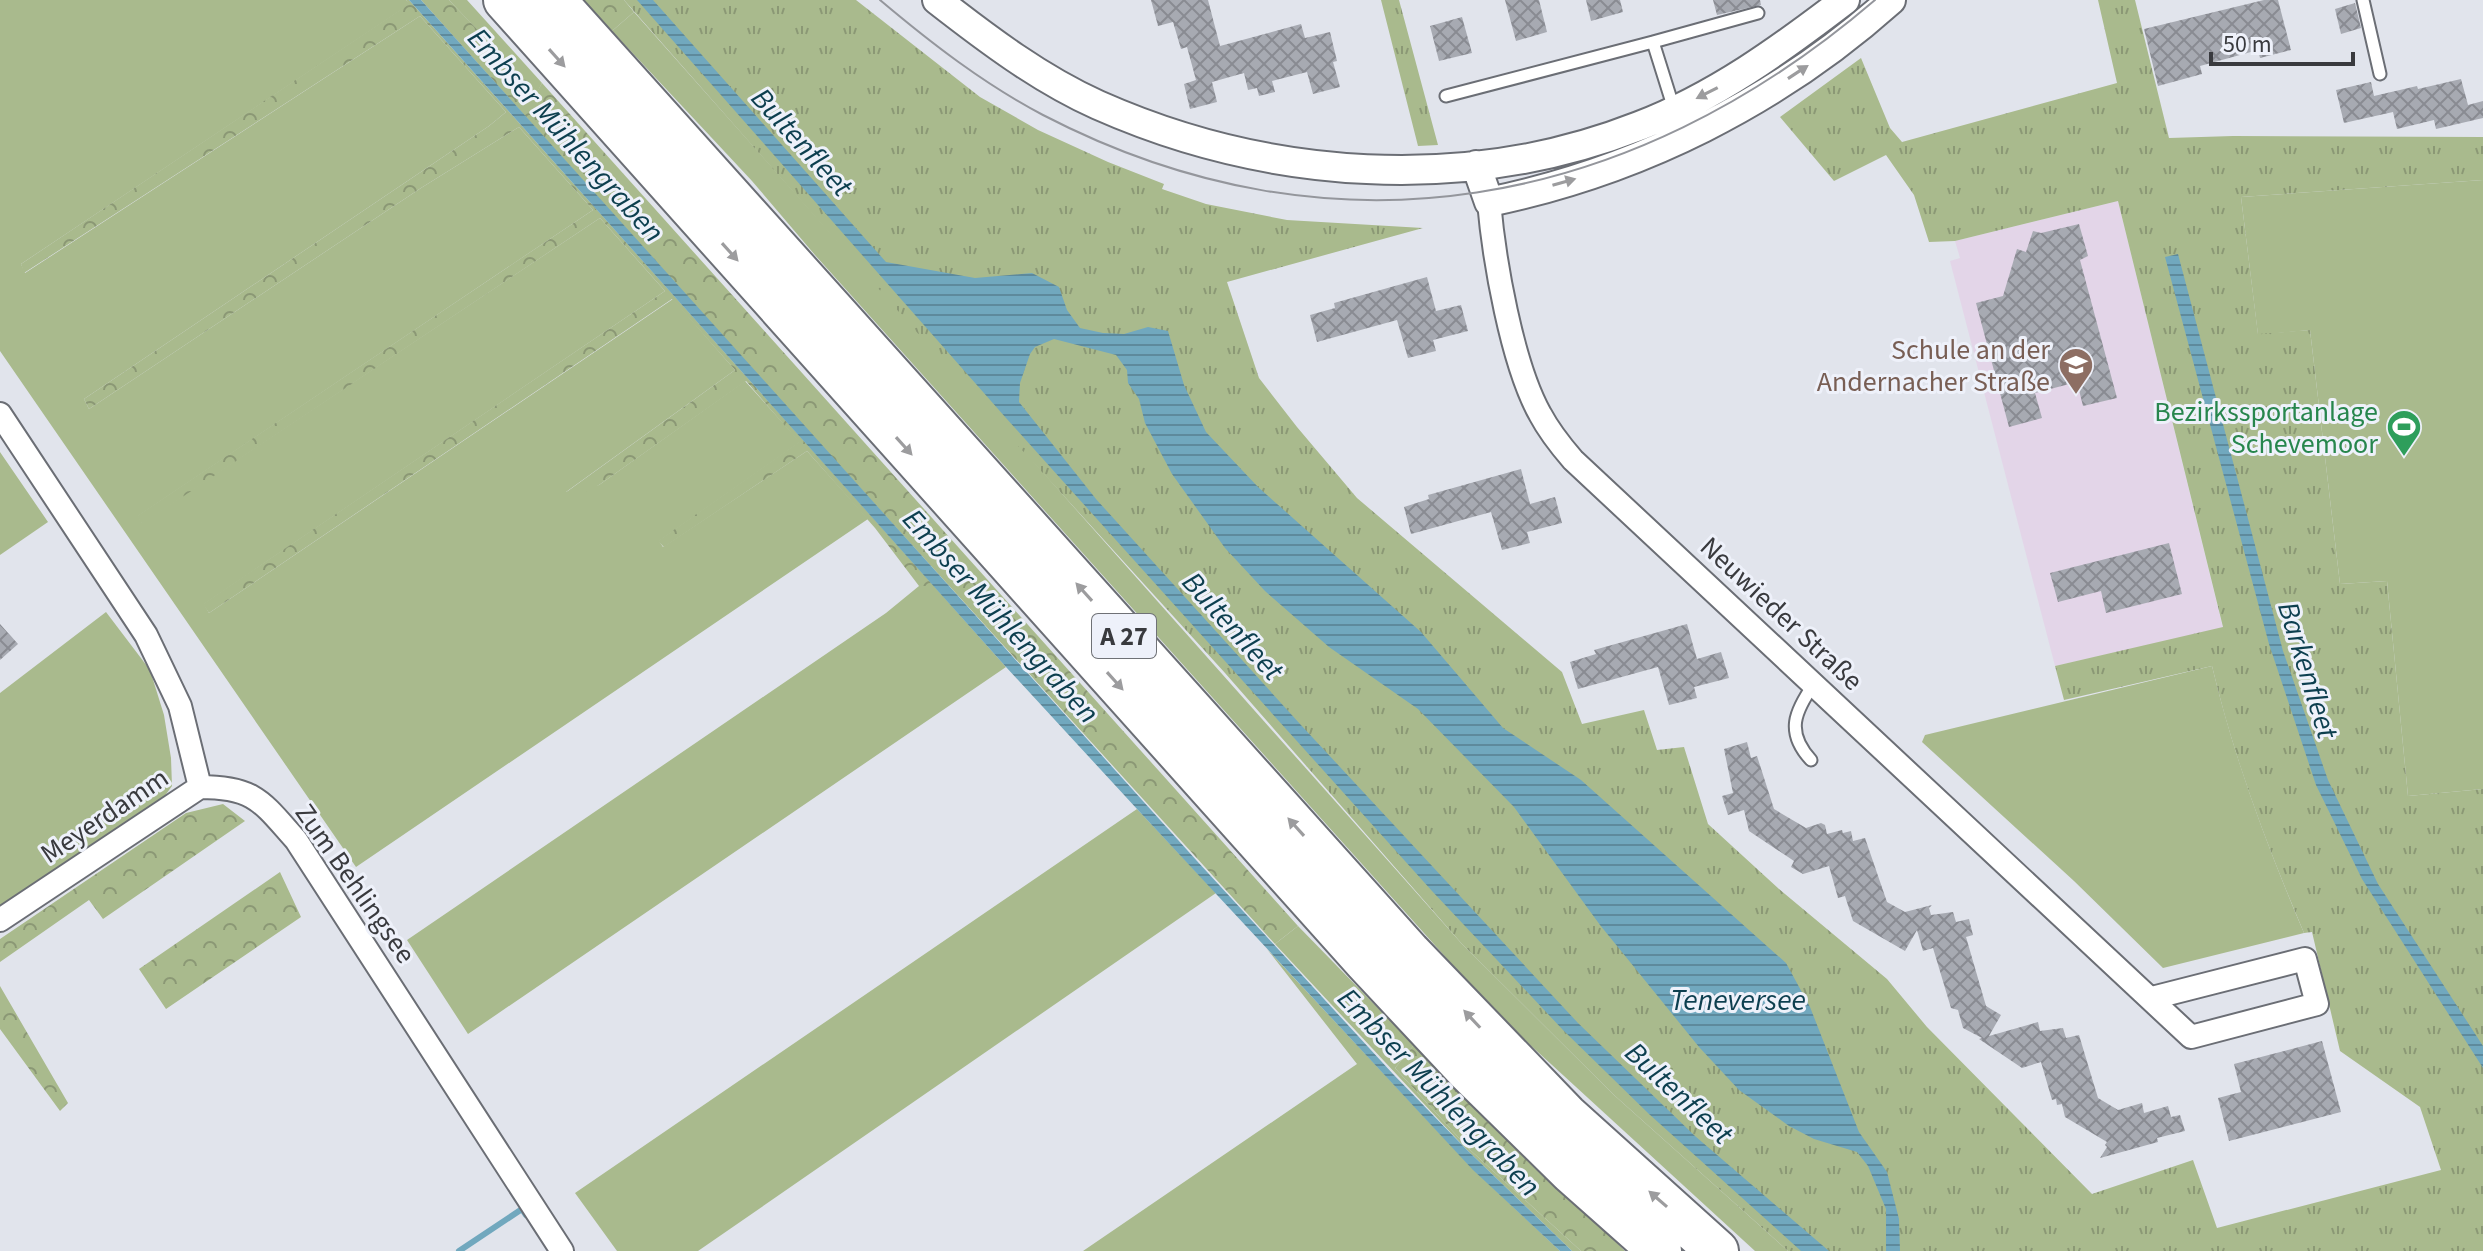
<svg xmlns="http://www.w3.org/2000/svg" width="2483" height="1251" font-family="'Source Sans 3',sans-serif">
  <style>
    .education { fill: #e3d5e8 }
    .grass { fill: #a9ba8d }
    .forest { fill: url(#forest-crowns) }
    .park { fill: url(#park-tufts) }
    .water { fill: url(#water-rules) }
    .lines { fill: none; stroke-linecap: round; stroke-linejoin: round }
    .stream { stroke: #71a8be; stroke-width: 6 }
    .building { fill: url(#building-cross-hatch) }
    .service-casing { stroke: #6b6e75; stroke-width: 15 }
    .minor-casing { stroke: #6b6e75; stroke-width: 26 }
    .tertiary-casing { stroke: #6b6e75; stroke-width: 32 }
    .motorway-casing { stroke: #6b6e75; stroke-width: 46 }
    .service { stroke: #fff; stroke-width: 11 }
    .minor { stroke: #fff; stroke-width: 22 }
    .tertiary { stroke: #fff; stroke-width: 28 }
    .motorway { stroke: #fff; stroke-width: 42 }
    .tram { stroke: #94969c; stroke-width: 2 }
    .oneway { fill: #9c9c9e }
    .labels { text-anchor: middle; stroke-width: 6; stroke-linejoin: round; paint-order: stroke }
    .shield { fill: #eef1fa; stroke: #6f7176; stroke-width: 2 }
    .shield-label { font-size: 26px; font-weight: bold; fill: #393a3e }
    .education-label { font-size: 28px; fill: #785e54; stroke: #eef1fa; text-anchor: end }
    .leisure-label { font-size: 28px; fill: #27864d; stroke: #eef1fa; text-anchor: end }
    .street-label { font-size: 28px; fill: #393a3e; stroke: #eef1fa }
    .water-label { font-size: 30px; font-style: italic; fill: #0d3f4f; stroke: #eef1fa }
  </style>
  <defs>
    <pattern id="forest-crowns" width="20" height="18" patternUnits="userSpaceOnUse" patternTransform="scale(2)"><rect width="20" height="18" fill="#a9ba8d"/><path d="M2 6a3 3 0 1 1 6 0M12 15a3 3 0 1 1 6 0" fill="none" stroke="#8b9875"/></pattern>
    <pattern id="park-tufts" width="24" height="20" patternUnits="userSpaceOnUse" patternTransform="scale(2)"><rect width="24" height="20" fill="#a9ba8d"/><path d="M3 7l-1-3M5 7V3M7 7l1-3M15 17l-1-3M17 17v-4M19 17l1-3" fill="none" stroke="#8b9875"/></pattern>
    <pattern id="water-rules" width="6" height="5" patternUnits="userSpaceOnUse" patternTransform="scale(2)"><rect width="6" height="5" fill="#71a8be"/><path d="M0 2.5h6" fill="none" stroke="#5e8a9c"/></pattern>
    <pattern id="building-cross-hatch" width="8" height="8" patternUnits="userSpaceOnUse" patternTransform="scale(2)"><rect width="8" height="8" fill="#a7aab2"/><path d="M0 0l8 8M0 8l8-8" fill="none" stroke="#898b92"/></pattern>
  </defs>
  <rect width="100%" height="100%" fill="#e1e4ec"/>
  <path class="education" d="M2118,201L2223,628L2055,666L1950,261L1960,258L1955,241Z"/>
  <path class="grass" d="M0,0H406L410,4L21,264L25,273L420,16L506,112L489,126L84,399L89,409L421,188L519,127L593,210L138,516L142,523L600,218L665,291L204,604L209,613L673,299L735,370L566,492L599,485L745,381L800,442L659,541L663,547L807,451L868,519L356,867L0,351Z
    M449,0H467L542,83L537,93Z
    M634,12L1462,944L1614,1095L1788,1251H1755L1528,1043L1450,962L815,255L752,181L612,31Z
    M2483,180V789L2408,796L2387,581L2340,584L2310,330L2258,335L2241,197Z
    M0,452L48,522L0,555Z
    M919,586H934L1006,667L468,1034L407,940L886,613Z
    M106,612L150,670L164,715L171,758L172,786L156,808L0,912V693Z
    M2212,666C2234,758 2267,846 2304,933L2163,968L2074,881L1922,742L1925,735Z
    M1137,809L1216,893L698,1251H617L575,1193Z
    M1298,926L1414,1045L1395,1068L1469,1149L1581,1251H1572L1466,1149L1275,944Z
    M1267,949L1473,1169L1560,1251H1083L1357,1064Z"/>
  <path class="forest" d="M406,0H409L934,586H919L875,528L807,451L664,547L658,541L799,442L746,381L599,485L571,499L565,493L735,370L672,299L209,613L203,604L665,291L600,218L142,524L137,516L593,210L519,127L421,188L89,409L84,399L489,126L506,112L420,16L24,273L21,264L409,4Z
    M421,0H449L537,92L542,83L1298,926L1275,944L750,367Z
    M584,0H624L634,12L612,31Z
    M223,804L245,821L103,919L89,900L0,962V939L186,813Z
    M280,872L301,917L166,1009L139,969Z
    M0,986L68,1103L60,1111L0,1029Z
    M1414,1045L1625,1251H1581L1469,1149L1395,1068Z"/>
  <path class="park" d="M624,0H856L980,97L1038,130L1108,162L1164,184L1162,189L1206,204L1287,220L1423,228L1227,282L1259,378L1297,427L1357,498L1562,672L1582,724L1644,710L1657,750L1684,747L1708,824L1779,889L1887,979L1927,1027L2092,1194L2193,1160L2217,1228L2441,1170L2420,1107L2340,1051L2312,932L2304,933C2267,846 2234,759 2212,666L2064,700L2055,666L2223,627L2118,201L1955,241L1929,242L1914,195L1886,155L1834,181L1780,117L1861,58L1890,128L1902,142L2117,83L2098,0H2135L2169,138L2233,136L2483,137V180L2241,197L2258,334L2310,330L2340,584L2387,581L2408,796L2483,789V1251H1788L1614,1095L1462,944L1225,673L981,405Z
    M1381,0H1399L1438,145L1418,146Z"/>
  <path class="water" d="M409,0H421L1197,861L1393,1074L1466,1149L1572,1251H1560L1473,1170L1137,809L1006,667Z
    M637,0H653L886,262L975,278L1032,273L1059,287L1067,310L1080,328L1103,333L1124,334L1148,327L1168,331L1184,385L1206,432L1258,487L1421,632L1503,728L1581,780L1786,963L1810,1007L1859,1132L1887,1172L1899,1219L1900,1251H1886V1209L1868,1166L1857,1152L1814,1139L1789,1126L1739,1090L1699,1047L1600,925L1514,807L1418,709L1329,647L1265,591L1225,548L1172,474L1145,423L1139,399L1128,383L1127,370L1116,355L1054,339L1035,347L1030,354L1020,383L1019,402L1096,499L1300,724L1578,1023L1695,1136L1829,1251H1801L1649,1114L1563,1030L1432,891L1006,418Z
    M2178,254L2283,651L2328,780L2378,884L2483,1046V1068L2362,879L2316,785L2269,644L2165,257Z"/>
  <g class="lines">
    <path class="stream" d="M459,1251L522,1209L526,1215"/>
  </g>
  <path class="building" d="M1151,0H1208L1220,46L1301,24L1305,38L1330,32L1337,61L1333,62L1340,87L1313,94L1307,72L1272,81L1275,92L1259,96L1257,88L1248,90L1244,73L1212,82L1217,102L1190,109L1184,84L1196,80L1187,47L1181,49L1173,22L1158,26Z
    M1505,0H1539L1547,32L1516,41Z
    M1586,0H1620L1623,12L1591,21Z
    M1713,0H1760L1761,5L1717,15Z
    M2264,0H2278L2291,50L2260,58L2258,50L2200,66L2202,74L2158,86L2144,29Z
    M2355,3L2361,28L2341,34L2335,9Z
    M1462,17L1472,53L1439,61L1430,26Z
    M2461,79L2468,105L2483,101V118L2436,129L2434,120L2397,129L2393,112L2344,123L2336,90L2371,82L2374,96L2417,86L2418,89Z
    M2079,224L2088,256L2080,260L2117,398L2083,406L2077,382L2035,393L2042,418L2009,427L1976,303L2003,296L2017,249L2026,252L2033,231L2041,233Z
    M1427,277L1436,311L1461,305L1468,331L1433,340L1436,351L1408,358L1397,320L1317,342L1310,315L1335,308L1334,303Z
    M1521,469L1530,504L1555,497L1562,523L1527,532L1530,543L1502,550L1491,512L1411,534L1404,507L1429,499L1428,495Z
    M2169,543L2182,594L2106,613L2101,591L2058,602L2050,573Z
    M0,624L18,644L0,660Z
    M1687,624L1697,659L1721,652L1729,678L1694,687L1697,698L1669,705L1658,667L1578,689L1570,662L1596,654L1594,650Z
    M1747,742L1751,758L1757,756L1774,809L1806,828L1821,823L1825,825L1827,834L1842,830L1843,833L1851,831L1853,841L1865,838L1887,902L1905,912L1932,905L1929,908L1931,915L1953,912L1956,922L1969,919L1973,935L1966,937L1986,1006L2001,1015L1989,1036L2038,1022L2040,1031L2063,1028L2066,1038L2079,1035L2098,1098L2118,1110L2142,1103L2144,1113L2168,1106L2171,1117L2180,1115L2185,1131L2157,1138L2158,1142L2100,1158L2107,1147L2105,1145L2107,1142L2065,1117L2062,1104L2057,1105L2056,1099L2052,1100L2041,1062L2022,1068L1979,1039L1982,1038L1963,1028L1958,1010L1951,1008L1933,948L1923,951L1917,930L1905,951L1853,921L1845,896L1838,898L1829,866L1803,874L1791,867L1794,861L1749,831L1744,810L1728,815L1722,796L1733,793L1724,749Z
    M2322,1041L2341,1112L2229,1141L2218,1098L2241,1092L2234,1064Z"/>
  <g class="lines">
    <defs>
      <path id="service" d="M2363,0L2380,74
        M1653,42L1758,13
        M1446,96L1653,42L1674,109
        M1811,760C1785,732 1795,711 1814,684"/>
      <path id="minor" d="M1489,202C1494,260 1512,364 1540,414C1549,431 1560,445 1573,460L2191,1037L2317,1004L2305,959L2152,998
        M0,414L146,635L180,706L200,787
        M200,787C255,787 262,802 296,840L562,1251
        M0,920L200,787"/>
      <path id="tertiary" d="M937,0C987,39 1040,79 1098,105C1267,180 1466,194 1639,126C1715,97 1781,49 1845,0
        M1476,165L1489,202C1639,171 1777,102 1891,0"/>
      <path id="motorway" d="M505,0L1366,962L1467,1070L1571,1172L1660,1251
        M554,0L1409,952L1566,1115L1717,1251"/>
    </defs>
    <use href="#service" class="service-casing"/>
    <use href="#minor" class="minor-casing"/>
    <use href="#tertiary" class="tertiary-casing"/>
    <use href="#motorway" class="motorway-casing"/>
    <use href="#service" class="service"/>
    <use href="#minor" class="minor"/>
    <use href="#tertiary" class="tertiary"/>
    <use href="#motorway" class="motorway"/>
    <path class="tram" d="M880,0C931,43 984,84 1043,115C1334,266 1631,209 1875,0"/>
  </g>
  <defs><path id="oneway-solid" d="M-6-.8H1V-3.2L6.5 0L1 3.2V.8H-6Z" transform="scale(2)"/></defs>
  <g class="oneway">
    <use href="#oneway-solid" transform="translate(557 58) rotate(48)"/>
    <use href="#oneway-solid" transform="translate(1798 72) rotate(-33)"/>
    <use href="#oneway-solid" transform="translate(1707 93) rotate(153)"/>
    <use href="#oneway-solid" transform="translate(1564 182) rotate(-16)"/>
    <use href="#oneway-solid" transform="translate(730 252) rotate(48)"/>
    <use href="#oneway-solid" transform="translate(904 446) rotate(48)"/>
    <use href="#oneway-solid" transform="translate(1084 592) rotate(-132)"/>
    <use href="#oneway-solid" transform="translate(1115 681) rotate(48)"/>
    <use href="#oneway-solid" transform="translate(1296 827) rotate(-132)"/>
    <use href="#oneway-solid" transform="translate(1472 1019) rotate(-133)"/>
    <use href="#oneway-solid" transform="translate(1658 1199) rotate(-139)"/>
  </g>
  <defs>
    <symbol id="school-pin" viewBox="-11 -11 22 30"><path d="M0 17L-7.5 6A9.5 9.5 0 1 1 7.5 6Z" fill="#8d6e63" stroke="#eef1fa"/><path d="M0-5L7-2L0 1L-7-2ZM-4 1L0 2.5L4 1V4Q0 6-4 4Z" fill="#fff"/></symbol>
    <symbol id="stadium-pin" viewBox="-11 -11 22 30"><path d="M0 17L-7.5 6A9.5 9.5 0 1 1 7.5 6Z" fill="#2e9e5b" stroke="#eef1fa"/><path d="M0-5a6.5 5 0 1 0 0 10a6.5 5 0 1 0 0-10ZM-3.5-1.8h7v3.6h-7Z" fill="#fff"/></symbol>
  </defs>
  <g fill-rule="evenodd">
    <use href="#school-pin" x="2056" y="345" width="40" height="54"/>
    <use href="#stadium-pin" x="2384" y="407" width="40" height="54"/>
  </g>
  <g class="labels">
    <rect class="shield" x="1092" y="614" width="64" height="44" rx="6"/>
    <g class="shield-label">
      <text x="1124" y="645">A 27</text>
    </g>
    <g class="education-label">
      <text x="2050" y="359">Schule an der<tspan x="2050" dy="32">Andernacher Straße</tspan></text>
    </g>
    <g class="leisure-label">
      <text x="2378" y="421">Bezirkssportanlage<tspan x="2378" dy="32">Schevemoor</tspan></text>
    </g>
    <g class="street-label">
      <text transform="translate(1782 613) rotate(43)" y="10">Neuwieder Straße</text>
      <text transform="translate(104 815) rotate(-34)" y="10">Meyerdamm</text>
      <text transform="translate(356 883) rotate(55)" y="10">Zum Behlingsee</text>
    </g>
    <g class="water-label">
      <text transform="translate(566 135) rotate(48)" y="10">Embser Mühlengraben</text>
      <text transform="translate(802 142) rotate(48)" y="10">Bultenfleet</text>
      <text transform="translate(1001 616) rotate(48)" y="10">Embser Mühlengraben</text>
      <text transform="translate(1233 626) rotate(48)" y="10">Bultenfleet</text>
      <text transform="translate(2308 670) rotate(73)" y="10">Barkenfleet</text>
      <text x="1738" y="1010">Teneversee</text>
      <text transform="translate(1439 1092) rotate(46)" y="10">Embser Mühlengraben</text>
      <text transform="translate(1679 1093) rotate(43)" y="10">Bultenfleet</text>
    </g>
  </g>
  <path d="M2211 52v12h142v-12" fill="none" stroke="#393a3e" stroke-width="4"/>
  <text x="2223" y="52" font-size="24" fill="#393a3e" stroke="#eef1fa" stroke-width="6" paint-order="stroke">50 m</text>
</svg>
